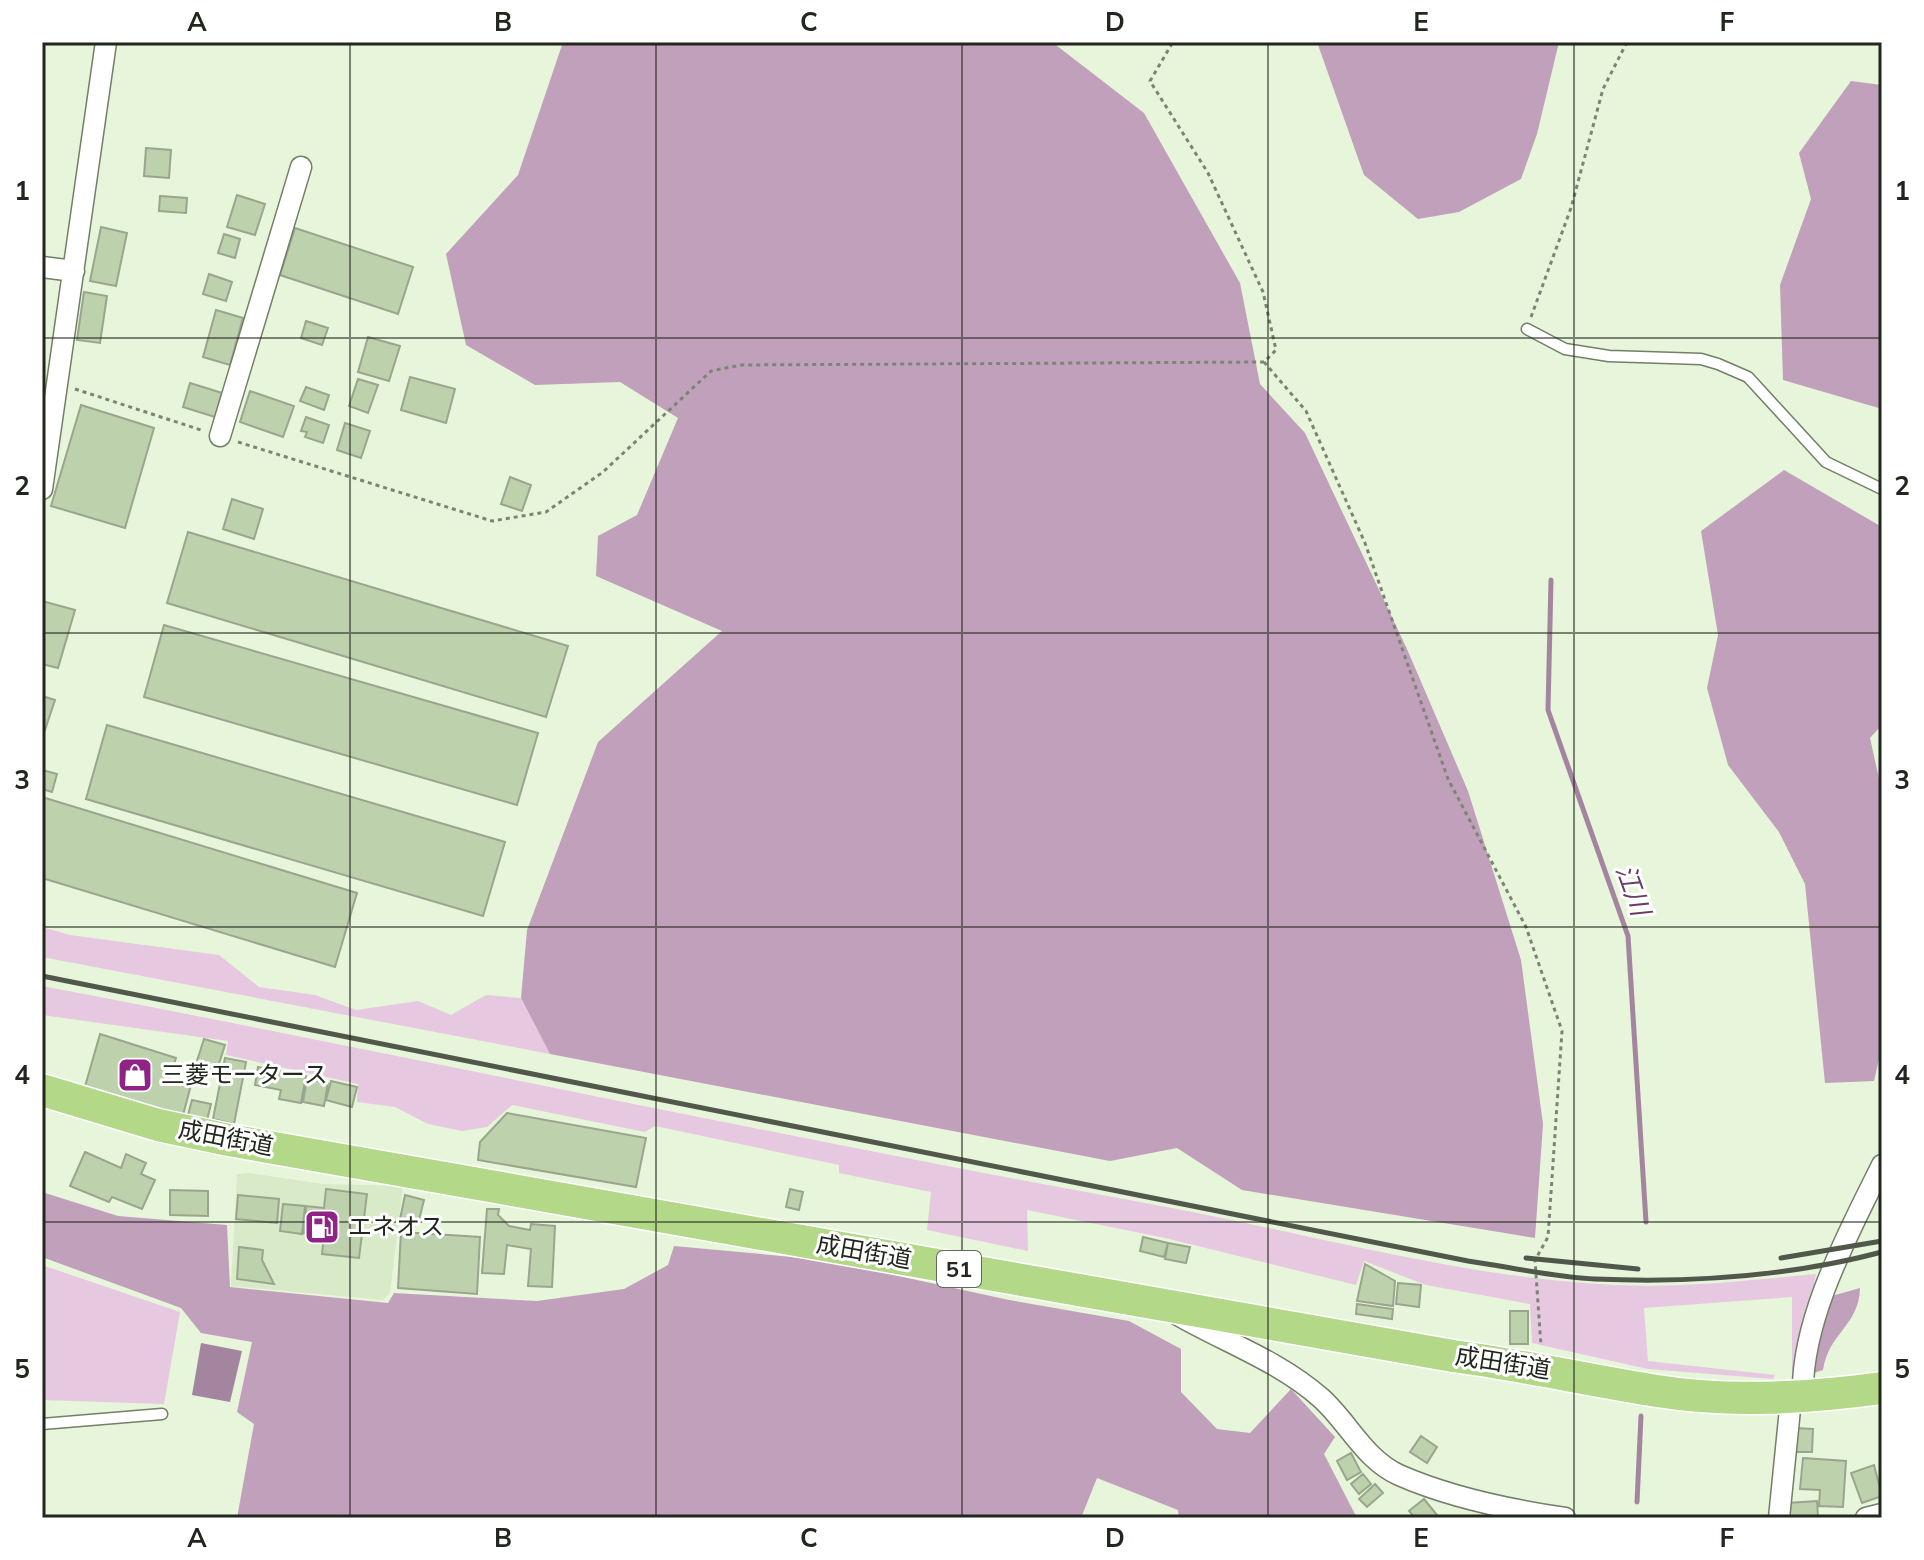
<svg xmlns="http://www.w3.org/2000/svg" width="1924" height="1560" font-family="Mulish,'Noto Sans JP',sans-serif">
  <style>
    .built { fill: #d8eac8 }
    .green { fill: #e6c9e1 }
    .forest { fill: #c1a0bc }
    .water { fill: #a4859f }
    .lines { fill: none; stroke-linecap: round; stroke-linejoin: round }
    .stream { stroke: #a4859f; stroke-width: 5 }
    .building { fill: #bed1ad; stroke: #99a68d; stroke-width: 2 }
    .service-casing { stroke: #737f67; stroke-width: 13 }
    .minor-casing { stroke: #737f67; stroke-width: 23 }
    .trunk-casing { stroke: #fff; stroke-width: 35 }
    .path { stroke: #7c8574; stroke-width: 3; stroke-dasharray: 4 4; stroke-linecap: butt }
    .service { stroke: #fff; stroke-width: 10 }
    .minor { stroke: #fff; stroke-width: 20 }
    .trunk { stroke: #b2d888; stroke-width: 32 }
    .rail { stroke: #51584b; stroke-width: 5 }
    .grid { fill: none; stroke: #22271e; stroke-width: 2; stroke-opacity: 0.55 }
    .labels { text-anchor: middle; stroke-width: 6; stroke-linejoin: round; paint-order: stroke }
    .shield { fill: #fff; stroke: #646862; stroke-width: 2 }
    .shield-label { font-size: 22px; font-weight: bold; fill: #22271e }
    .poi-label { font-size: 24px; fill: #22271e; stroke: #fff; text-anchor: start }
    .street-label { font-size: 24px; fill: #22271e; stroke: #fff }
    .water-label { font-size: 26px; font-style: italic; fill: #683c63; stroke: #fff }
    .neatline { fill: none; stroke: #22271e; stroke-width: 3 }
    .grid-label { font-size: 26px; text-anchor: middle; font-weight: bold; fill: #22271e }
  </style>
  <rect width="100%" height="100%" fill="#e7f5da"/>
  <path class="built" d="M249,1173L323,1184L403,1186L390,1293L383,1300L231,1286L237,1174Z"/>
  <path class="green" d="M42,927L70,935L219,955L259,987L315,995L356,1010L418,1001L451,1015L486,995L521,998L550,1054L42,957Z
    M42,986C410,1056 776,1136 1145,1203C1302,1231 1457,1278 1617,1285C1683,1288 1750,1280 1816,1274L1798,1372L1792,1373V1297L1644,1308L1648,1361L1775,1375L1773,1379L1648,1369L1532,1343L1530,1304L1426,1285L1364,1261L1356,1285L1165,1238L1027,1210L1028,1251L927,1230L931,1192L839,1173V1165L655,1126L645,1132L512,1105L487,1127L462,1131L428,1124L395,1107L357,1102L358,1084L226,1055L228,1041L42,1015Z
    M42,1265L180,1312L164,1404L42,1400Z"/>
  <path class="forest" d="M563,42H1052L1144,113L1240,283L1260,384L1305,433L1407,649L1468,791L1521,960L1543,1124L1535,1238L1242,1190L1177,1148L1110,1161L550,1054L521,998L527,930L598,742L722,631L596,576L598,536L637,515L678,418L620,382L535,385L466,345L446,254L518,175Z
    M1317,42H1559L1537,134L1521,179L1459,212L1418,219L1364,175Z
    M1851,81L1882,85V409L1783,380L1780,285L1811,199L1799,153Z
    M1784,470L1882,527V725L1870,738L1882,792V1046L1874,1081L1825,1083L1805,884L1779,832L1728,765L1707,688L1718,635L1701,531Z
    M42,1192L118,1216L227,1225L230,1287L388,1303L394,1293L537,1301L624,1289L668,1265L674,1246L825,1260L1009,1300L1129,1321L1181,1349V1392L1217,1429L1250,1433L1291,1389L1335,1437L1324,1454L1357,1518H1179L1178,1510L1097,1478L1081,1518H237L254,1424L237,1412L252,1342L201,1333L181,1308L42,1257Z
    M1860,1288C1859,1326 1829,1332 1823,1370L1804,1376L1814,1301Z"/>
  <path class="water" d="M201,1343L242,1351L230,1402L192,1395Z"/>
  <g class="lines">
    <path class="stream" d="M1551,580L1548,710L1628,936L1646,1222
      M1637,1502L1641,1416"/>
  </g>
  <path class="building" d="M146,148L171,150L169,178L144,176Z
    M237,195L265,204L255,235L227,227Z
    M160,196L187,198L186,213L159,211Z
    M101,227L127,233L116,286L90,281Z
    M295,228L413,267L398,314L280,275Z
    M224,234L240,239L235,258L218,253Z
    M209,274L232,282L226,301L203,294Z
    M84,292L107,296L100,343L77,340Z
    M216,310L243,318L230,365L203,357Z
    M306,321L328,328L322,345L301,338Z
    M368,337L400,346L389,381L358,372Z
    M410,377L455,389L446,423L401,410Z
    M358,379L378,385L368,413L349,406Z
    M190,383L222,393L215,417L183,407Z
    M306,387L329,395L324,410L300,401Z
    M250,391L294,406L283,437L240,422Z
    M81,405L154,428L125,528L51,506Z
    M306,417L329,425L323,443L305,437L307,432L301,431Z
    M345,423L370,431L361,458L337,450Z
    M510,477L531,485L522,511L501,504Z
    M232,499L263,509L254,539L223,529Z
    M188,532L568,646L546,717L167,603Z
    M42,601L75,610L58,668L42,664Z
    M164,625L538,733L517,805L144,697Z
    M42,696L55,700L42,739Z
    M107,725L505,842L483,916L86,799Z
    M42,770L57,774L52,792L42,789Z
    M42,797L357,893L335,967L42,878Z
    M100,1034L176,1058L169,1079L191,1085L183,1115L84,1090Z
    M204,1039L225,1045L217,1070L196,1064Z
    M225,1058L246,1062L234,1124L213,1119Z
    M258,1067L306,1076L301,1103L279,1099L281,1090L255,1085Z
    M307,1079L328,1083L324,1106L303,1102Z
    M331,1081L357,1087L352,1107L326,1100Z
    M192,1100L211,1104L207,1120L188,1115Z
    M507,1113L646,1138L636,1187L478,1160L480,1142Z
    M85,1152L121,1168L126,1154L146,1163L141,1174L155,1180L142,1209L112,1197L109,1202L70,1186Z
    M326,1189L367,1194L359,1258L322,1254L324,1235L304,1233L306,1206L324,1208Z
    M790,1189L803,1192L799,1210L786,1207Z
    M170,1190L208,1191V1216L170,1215Z
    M238,1195L279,1199L277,1223L236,1219Z
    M405,1195L424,1200L418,1224L400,1219Z
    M283,1204L305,1206L302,1234L280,1231Z
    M487,1209H499L498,1215L509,1226L530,1230L531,1224L555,1226L552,1287L528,1286L531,1249L507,1245L504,1274L482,1273Z
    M401,1232L480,1237L477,1294L398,1288Z
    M1143,1237L1168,1243L1164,1257L1140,1251Z
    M1168,1243L1190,1247L1186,1263L1165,1259Z
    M239,1247L263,1250L262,1260L274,1284L237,1279Z
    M1365,1264L1395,1281L1393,1306L1357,1301Z
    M1398,1283L1421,1285L1419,1307L1396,1304Z
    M1357,1304L1393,1309L1392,1319L1356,1314Z
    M1510,1311H1528V1344H1510Z
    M1795,1428L1813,1429L1812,1452H1795Z
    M1421,1436L1437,1447L1427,1463L1410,1452Z
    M1351,1453L1361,1472L1347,1480L1337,1461Z
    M1803,1458L1846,1461L1843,1507L1819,1506L1820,1490L1800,1489Z
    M1874,1465L1882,1496L1862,1503L1851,1473Z
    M1363,1474L1371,1484L1359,1494L1351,1484Z
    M1375,1484L1383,1493L1367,1507L1359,1499Z
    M1424,1499L1437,1515L1434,1518H1415L1409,1511Z
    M1817,1501L1818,1518H1788L1787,1503Z"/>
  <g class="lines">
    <defs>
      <path id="service" d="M1527,329L1565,349L1609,356L1701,359L1718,364L1748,377L1826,462L1882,489
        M42,1424L162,1414"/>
      <path id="minor" d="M42,267L74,271
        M220,436L301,167
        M42,489L106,42
        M1178,1315C1225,1342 1279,1361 1321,1398C1348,1422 1364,1459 1399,1475C1449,1497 1511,1510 1565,1518
        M1803,1397C1800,1321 1849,1232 1882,1165
        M1779,1518L1791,1399
        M1866,1518L1882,1514"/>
      <path id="trunk" d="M42,1090L158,1125L229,1140L1453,1356C1521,1365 1588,1380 1657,1391C1731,1403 1808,1398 1882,1388"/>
    </defs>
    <use href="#service" class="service-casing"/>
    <use href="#minor" class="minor-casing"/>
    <use href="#trunk" class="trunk-casing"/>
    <path class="path" d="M1531,317L1571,208L1603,89L1627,42
      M1264,362L1306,411L1365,543L1448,779L1526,927L1562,1031L1548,1237L1535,1260L1541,1346
      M75,389L204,431
      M238,442L492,521L546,512L603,472L711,371L741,365L1264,362L1276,350L1263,292L1208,173L1150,81L1173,42"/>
    <use href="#service" class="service"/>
    <use href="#minor" class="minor"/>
    <use href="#trunk" class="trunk"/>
    <path class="rail" d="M42,976L1468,1261C1510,1267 1553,1277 1595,1279C1689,1283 1791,1276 1882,1252
      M1526,1258L1638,1269
      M1781,1258L1882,1241"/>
  </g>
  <path class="grid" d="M350,42V1518M656,42V1518M962,42V1518M1268,42V1518M1574,42V1518M42,338H1882M42,633H1882M42,927H1882M42,1222H1882"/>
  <defs>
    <symbol id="shop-square" viewBox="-11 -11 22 22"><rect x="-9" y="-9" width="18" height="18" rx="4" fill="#8f2386" stroke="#fff"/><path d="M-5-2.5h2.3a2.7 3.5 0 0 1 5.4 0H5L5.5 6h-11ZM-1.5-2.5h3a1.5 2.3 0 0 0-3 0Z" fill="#fff"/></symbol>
    <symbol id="fuel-square" viewBox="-11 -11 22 22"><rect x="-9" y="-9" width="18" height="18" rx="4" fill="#8f2386" stroke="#fff"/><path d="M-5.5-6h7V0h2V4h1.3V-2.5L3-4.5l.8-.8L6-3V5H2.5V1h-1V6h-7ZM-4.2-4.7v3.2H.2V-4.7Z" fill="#fff"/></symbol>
  </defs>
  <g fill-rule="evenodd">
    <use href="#shop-square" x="115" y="1055" width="40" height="40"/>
    <use href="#fuel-square" x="302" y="1207" width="40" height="40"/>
  </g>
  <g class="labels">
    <rect class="shield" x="937" y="1251" width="44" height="36" rx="6"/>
    <g class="shield-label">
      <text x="959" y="1277">51</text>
    </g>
    <g class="poi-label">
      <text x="161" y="1083">三菱モータース</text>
      <text x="348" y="1235">エネオス</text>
    </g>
    <g class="street-label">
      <text transform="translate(226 1138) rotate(11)" y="8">成田街道</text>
      <text transform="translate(864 1252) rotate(10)" y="8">成田街道</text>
      <text transform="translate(1503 1363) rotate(9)" y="8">成田街道</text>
    </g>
    <g class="water-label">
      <text transform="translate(1633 890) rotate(70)" y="9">江川</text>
    </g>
  </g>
  <rect width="1924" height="1560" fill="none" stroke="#ffffff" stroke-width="88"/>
  <rect x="44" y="44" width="1836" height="1472" class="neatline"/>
  <g class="grid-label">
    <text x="197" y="31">A</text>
    <text x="503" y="31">B</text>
    <text x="809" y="31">C</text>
    <text x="1115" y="31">D</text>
    <text x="1421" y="31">E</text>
    <text x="1727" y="31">F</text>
    <text x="22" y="200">1</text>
    <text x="1902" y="200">1</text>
    <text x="22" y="495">2</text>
    <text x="1902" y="495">2</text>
    <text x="22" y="789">3</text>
    <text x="1902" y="789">3</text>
    <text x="22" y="1084">4</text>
    <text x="1902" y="1084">4</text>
    <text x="22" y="1378">5</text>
    <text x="1902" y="1378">5</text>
    <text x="197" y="1547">A</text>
    <text x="503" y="1547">B</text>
    <text x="809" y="1547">C</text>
    <text x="1115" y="1547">D</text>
    <text x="1421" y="1547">E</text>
    <text x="1727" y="1547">F</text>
  </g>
</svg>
